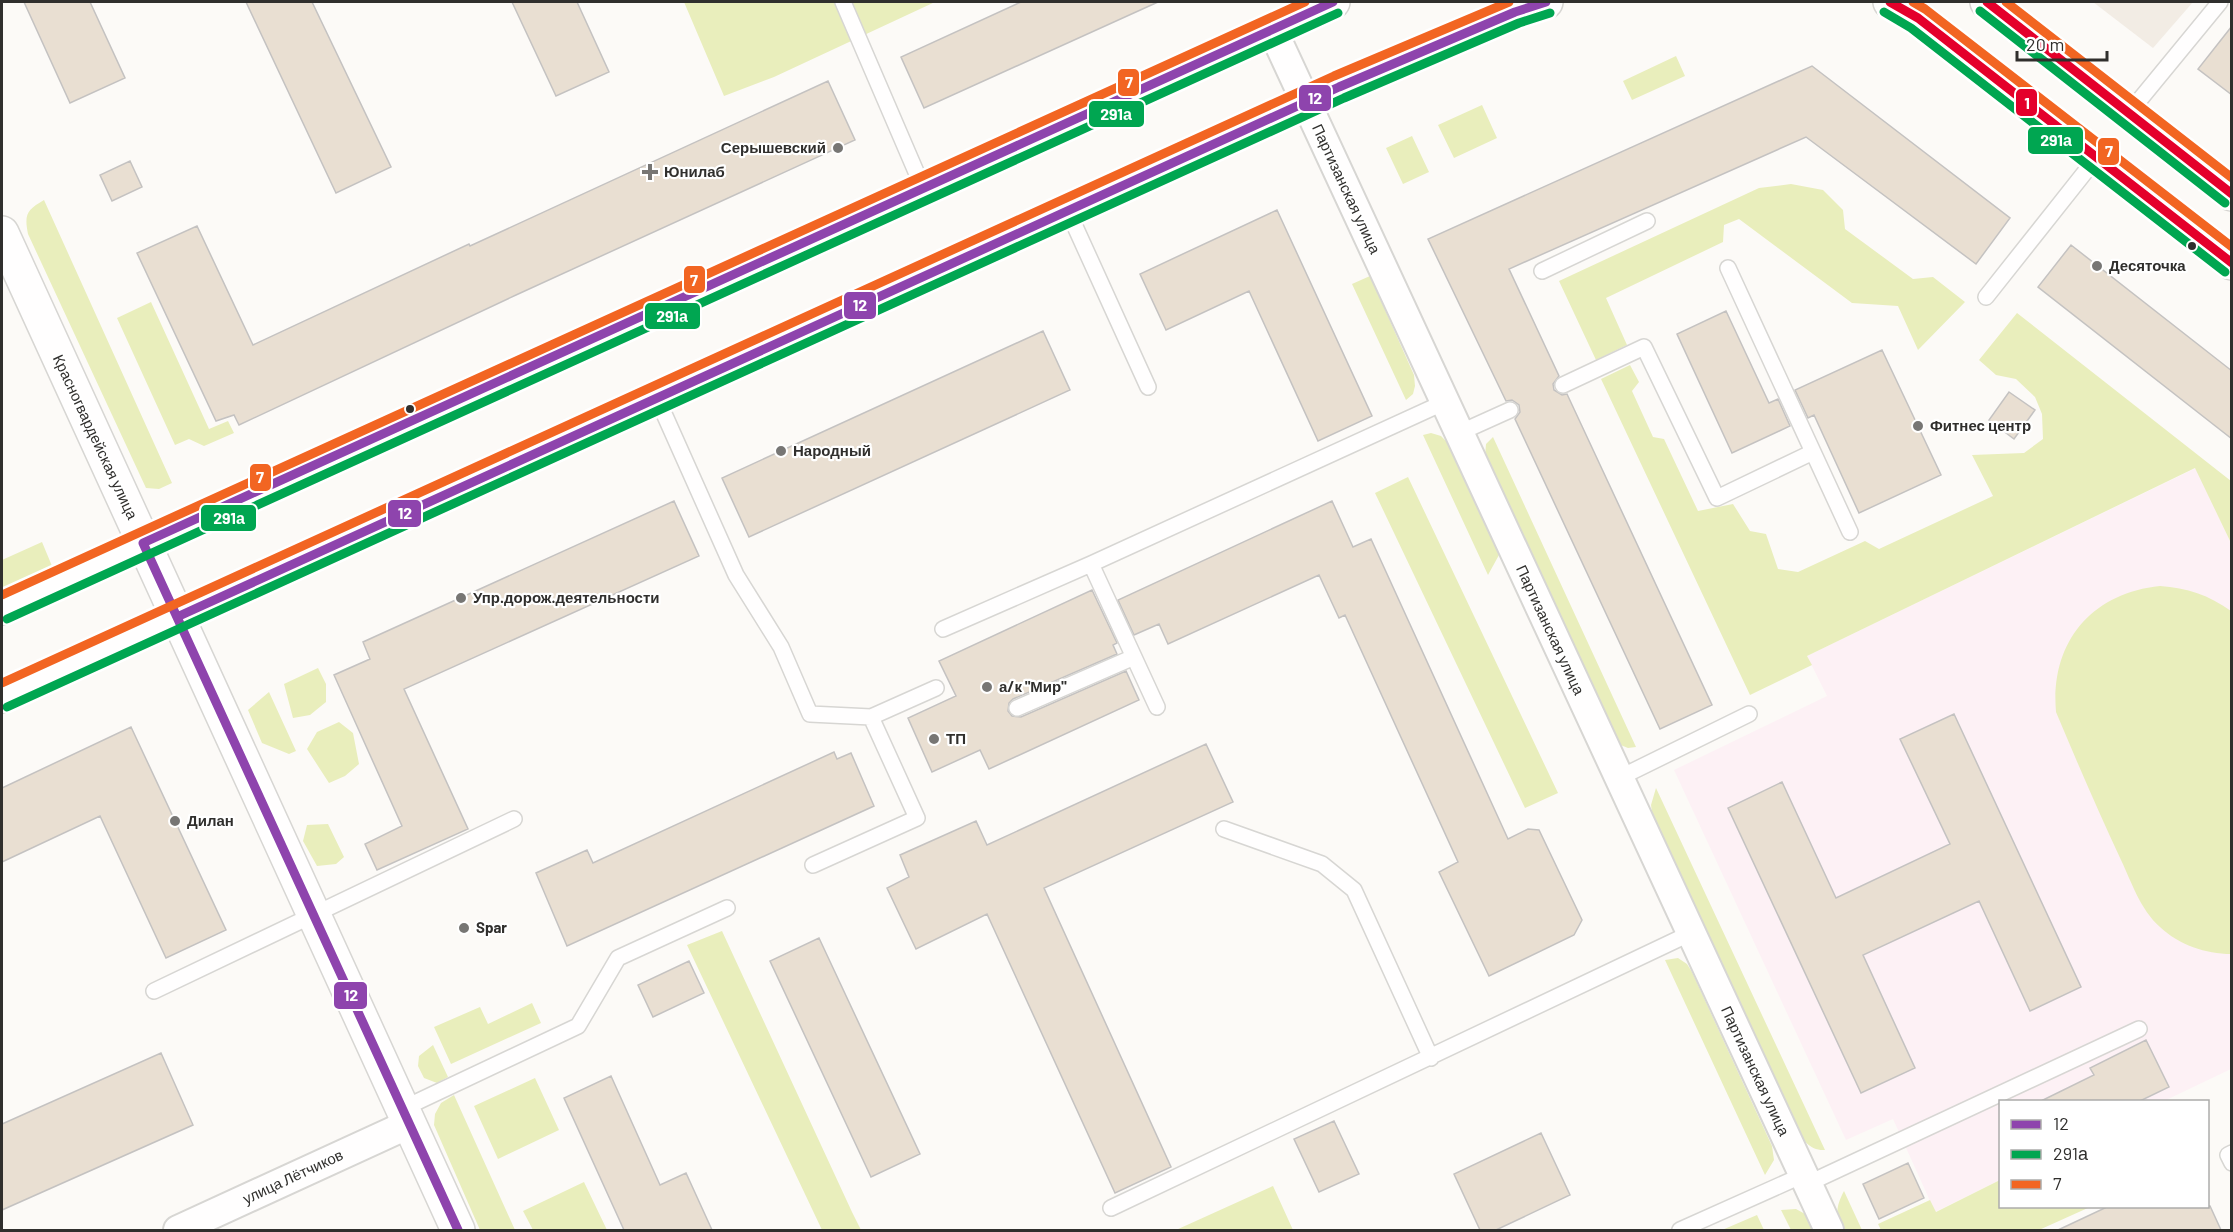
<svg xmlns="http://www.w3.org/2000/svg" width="2233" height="1232" font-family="Barlow,sans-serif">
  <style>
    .built { fill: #f2ece4 }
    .education { fill: #fdf1f5 }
    .green { fill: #e9eebc }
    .building { fill: #e9dfd2; stroke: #c4c2c1; stroke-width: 1.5 }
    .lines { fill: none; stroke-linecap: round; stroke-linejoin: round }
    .service-casing { stroke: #d7d6d3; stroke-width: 18 }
    .minor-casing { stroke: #d7d6d3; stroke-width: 32 }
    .tertiary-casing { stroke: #d7d6d3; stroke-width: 36 }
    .secondary-casing { stroke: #d7d6d3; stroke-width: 36 }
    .primary-casing { stroke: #d7d6d3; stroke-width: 36 }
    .service { stroke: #fffefe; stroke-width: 15 }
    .minor { stroke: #fffefe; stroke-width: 28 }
    .tertiary { stroke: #fffefe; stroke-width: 33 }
    .secondary { stroke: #fffefe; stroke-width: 33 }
    .primary { stroke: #fffefe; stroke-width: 33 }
    .bus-1-casing { stroke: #fff; stroke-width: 14 }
    .bus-2-casing { stroke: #fff; stroke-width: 14 }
    .bus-3-casing { stroke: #fff; stroke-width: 14 }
    .bus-4-casing { stroke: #fff; stroke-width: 14 }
    .bus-1 { stroke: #8e44ad; stroke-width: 9 }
    .bus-2 { stroke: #00a651; stroke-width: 9 }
    .bus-3 { stroke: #f26522; stroke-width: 9 }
    .bus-4 { stroke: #e4002b; stroke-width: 9 }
    .poi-dot { fill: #777674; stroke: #fff; stroke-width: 2 }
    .bus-dot { fill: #302f2d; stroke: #fff; stroke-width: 2 }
    .labels { text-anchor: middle; stroke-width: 4.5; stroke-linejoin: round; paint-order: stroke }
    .poi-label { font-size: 15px; font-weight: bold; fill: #302f2d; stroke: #fff; text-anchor: start }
    .street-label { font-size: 15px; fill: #302f2d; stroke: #fff }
    .line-badge { stroke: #fff; stroke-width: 2 }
    .badge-label { font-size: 16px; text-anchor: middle; font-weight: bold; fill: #fff }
  </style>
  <rect width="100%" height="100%" fill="#fcfaf7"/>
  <path class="built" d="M2093,2H2193L2153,48Z"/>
  <path class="education" d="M2196,468L2231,543V1069L2164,1101L2000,1102V1180L1935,1212L1893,1119L1846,1140L1674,770L1827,696L1807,656Z"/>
  <path class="green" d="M684,2H935L774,77L724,96Z
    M1676,56L1685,76L1632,100L1623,81Z
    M1482,105L1497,138L1454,158L1438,125Z
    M1412,136L1429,172L1403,184L1386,148Z
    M1791,184L1823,190L1843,210L1845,229L1913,279L1933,277L1965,302L1918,350L1898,306L1852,303L1739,219L1724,225L1723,242L1606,298L1627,345L1596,360L1559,281L1759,188Z
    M44,200L172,483L159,489L146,488L28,234C24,214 27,210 44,200Z
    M1370,276L1414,375L1415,386L1413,394L1406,400L1352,284Z
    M151,302L209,429L228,421L234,433L204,446L189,439L175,445L117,318Z
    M2017,313L2231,481V543L2195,468L1807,656L1812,665L1750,695L1601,379L1630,365L1639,382L1632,391L1653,437L1664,439L1698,511L1733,504L1750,531L1766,534L1778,569L1798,572L1865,541L1879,549L1993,496L1972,455L2024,453L2043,439L2042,414L2035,397L2016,379L1996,375L1979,360Z
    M1431,433L1441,436L1448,443L1499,555L1488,575L1423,435Z
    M1493,437L1636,747L1628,748L1618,744L1485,456L1486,444Z
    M1408,477L1558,793L1525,808L1375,493Z
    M42,542L52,566L2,589V560Z
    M2160,586C2187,588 2209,595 2231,611V954C2206,954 2179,945 2160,927C2140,909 2132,883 2121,860C2098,811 2077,762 2056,712C2050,643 2091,593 2160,586Z
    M318,668L326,684V702L310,715L293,718L284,684Z
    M269,692L296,751L289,754L262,743L248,710Z
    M339,722L353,733L359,764L345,776L329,783L307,749L317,732Z
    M1656,788L1825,1150C1810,1151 1803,1140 1795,1128L1653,820L1651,805Z
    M328,824L344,857L336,864L317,866L303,841L307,825Z
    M722,931L852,1212L861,1230H822L687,945Z
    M1678,958L1687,964L1692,972L1772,1146L1774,1160L1765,1175L1665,960Z
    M532,1003L541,1023L451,1064L434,1027L480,1007L488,1024Z
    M433,1045L448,1077L437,1083L424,1078L418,1066L419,1056Z
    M535,1078L559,1130L498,1159L474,1106Z
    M454,1095L515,1230H480L434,1125L435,1114L441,1103Z
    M2000,1180V1206L2090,1207L2039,1230H1881L1878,1224L1930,1200L1936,1212Z
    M584,1182L607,1230H533L523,1211Z
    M1273,1186L1293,1230H1176Z
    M1844,1191L1862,1230H1842C1835,1216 1836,1206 1844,1191Z
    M1796,1209L1807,1215L1817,1230H1791L1781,1210Z
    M1757,1215L1764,1230H1722Z"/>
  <path class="building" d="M24,2H90L125,78L70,103Z
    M246,2H312L391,167L336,193Z
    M512,2H577L609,72L556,96Z
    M1021,2H1158L924,108L901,57Z
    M2232,26V95L2198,69Z
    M1812,66L2010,218L1976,264L1806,137L1509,269L1559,376L1553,384L1554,390L1562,395L1567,394L1712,705L1660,729L1515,419L1520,412L1519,405L1512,400L1506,401L1428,239Z
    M828,81L855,140L516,295L239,425L234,415L216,421L137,253L197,226L253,345L469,244L470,246Z
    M130,161L142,187L112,201L100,175Z
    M1277,210L1372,416L1318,441L1249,291L1166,330L1140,274Z
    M2071,245L2232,371V439L2038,287Z
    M1726,311L1769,403L1778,399L1790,426L1732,453L1677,334Z
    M1043,331L1070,390L749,537L722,478Z
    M1882,350L1941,475L1859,513L1814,415L1808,418L1795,390Z
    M2009,392L2035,410L2014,439L1989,420Z
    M674,501L699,556L404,689L468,829L377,870L365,844L402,826L334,675L370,659L363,642Z
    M1332,501L1353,547L1371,539L1508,839L1528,829L1539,830L1582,920L1574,935L1489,976L1439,872L1458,862L1345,615L1339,618L1319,575L1168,644L1159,624L1134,635L1118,600Z
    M1092,590L1117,643L1113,645L1117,654L1013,699L1009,703L1008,711L1012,716L1021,717L1126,671L1139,700L989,769L980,750L932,772L908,718L956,696L939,661Z
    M1954,714L2081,987L2030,1011L1979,901L1863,955L1915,1068L1861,1093L1728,808L1782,782L1836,898L1950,844L1900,739Z
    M131,727L226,930L166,958L100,816L2,862V788Z
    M1206,744L1233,802L1044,888L1171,1167L1115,1193L987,914L916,949L887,888L909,877L900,855L976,821L987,845Z
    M834,752L837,759L851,753L874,806L567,946L536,873L587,850L593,863Z
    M819,938L920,1154L871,1177L770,961Z
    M689,961L704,993L653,1017L638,985Z
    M2146,1040L2169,1087L2140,1101H2041L2094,1075L2090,1068Z
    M161,1053L193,1125L2,1210V1124Z
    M611,1076L660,1185L686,1173L712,1230H624L564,1098Z
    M1334,1121L1359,1174L1319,1192L1294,1139Z
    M1541,1133L1570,1195L1496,1230H1480L1454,1174Z
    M1908,1163L1924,1198L1879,1219L1863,1184Z
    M2109,1206H2210L2221,1230H2058Z"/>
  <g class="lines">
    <defs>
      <path id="service" d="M843,2L923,188
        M2128,114L2220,2
        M1068,211L1148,387
        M1728,268L1850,532
        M1542,271L1647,221
        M1986,297L2097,157
        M1563,385L1644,347L1717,498L1813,452
        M657,398L736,575L781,647L810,714L871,717L917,818L813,865
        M1459,433L1510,410
        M1091,564L1157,707
        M943,629L1091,564L1445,402
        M1017,708L1134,657
        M871,717L936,688
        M1619,778L1749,714
        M1224,829L1322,864L1354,890L1431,1058
        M154,991L514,819
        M402,1109L578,1026L618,958L727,908
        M2232,1153L2228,1155L2232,1163
        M1807,1184L2139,1029
        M1111,1208L1691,933
        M1680,1230L1803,1175"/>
      <path id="minor" d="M1272,29L1829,1230
        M178,1230L409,1124"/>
      <path id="tertiary" d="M2,233L458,1230"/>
      <path id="secondary" d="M2,608L1333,2
        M2,696L1339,87L1515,12L1546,2"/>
      <path id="primary" d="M1890,2L1918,18L2232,263
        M1987,2L2232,194"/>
    </defs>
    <use href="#service" class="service-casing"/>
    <use href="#minor" class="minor-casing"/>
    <use href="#tertiary" class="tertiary-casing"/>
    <use href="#secondary" class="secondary-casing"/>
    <use href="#primary" class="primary-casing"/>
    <use href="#service" class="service"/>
    <use href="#minor" class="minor"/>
    <use href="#tertiary" class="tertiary"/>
    <use href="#secondary" class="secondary"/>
    <use href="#primary" class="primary"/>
    <defs>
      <path id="bus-1" d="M177,617L1339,87L1515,12L1546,2
        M458,1230L143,543L1333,2"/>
      <path id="bus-2" d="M1980,11L2225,203
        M1884,12L1911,28L2225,272
        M7,619L1338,13
        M7,707L1344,98L1519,23L1550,13"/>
      <path id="bus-3" d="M1913,2L1925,9L2232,247
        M2006,2L2232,178
        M2,595L1305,2
        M2,683L1334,76L1509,2"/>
      <path id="bus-4" d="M1890,2L1918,18L2232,263
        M1987,2L2232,194"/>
    </defs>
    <use href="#bus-1" class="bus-1-casing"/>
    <use href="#bus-2" class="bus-2-casing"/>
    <use href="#bus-3" class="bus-3-casing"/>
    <use href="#bus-4" class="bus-4-casing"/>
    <use href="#bus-1" class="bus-1"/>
    <use href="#bus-2" class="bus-2"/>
    <use href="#bus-3" class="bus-3"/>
    <use href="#bus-4" class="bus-4"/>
  </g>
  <g class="poi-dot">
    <circle cx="838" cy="148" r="6"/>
    <path d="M647 163h6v6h6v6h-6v6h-6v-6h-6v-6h6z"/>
    <circle cx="2097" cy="266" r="6"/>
    <circle cx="1918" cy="426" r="6"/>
    <circle cx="781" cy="451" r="6"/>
    <circle cx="461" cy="598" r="6"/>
    <circle cx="987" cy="687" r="6"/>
    <circle cx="934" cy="739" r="6"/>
    <circle cx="175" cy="821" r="6"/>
    <circle cx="464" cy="928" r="6"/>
  </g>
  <g class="bus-dot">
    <circle cx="2192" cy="246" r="5"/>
    <circle cx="410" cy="409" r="5"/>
  </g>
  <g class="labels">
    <g class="poi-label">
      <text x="826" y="153" text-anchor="end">Серышевский</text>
      <text x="664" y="177">Юнилаб</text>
      <text x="2109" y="271">Десяточка</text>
      <text x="1930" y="431">Фитнес центр</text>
      <text x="793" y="456">Народный</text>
      <text x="473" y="603">Упр.дорож.деятельности</text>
      <text x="999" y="692">а/к "Мир"</text>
      <text x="946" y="744">ТП</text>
      <text x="187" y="826">Дилан</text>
      <text x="476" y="933">Spar</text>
    </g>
    <g class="street-label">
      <text transform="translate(1346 189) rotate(65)" y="5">Партизанская улица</text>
      <text transform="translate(95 437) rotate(65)" y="5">Красногвардейская улица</text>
      <text transform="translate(1550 630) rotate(65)" y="5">Партизанская улица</text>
      <text transform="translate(1755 1071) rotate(65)" y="5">Партизанская улица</text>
      <text transform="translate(293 1177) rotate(-25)" y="5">улица Лётчиков</text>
    </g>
  </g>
  <g class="line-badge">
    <rect x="1117" y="68" width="23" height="29" rx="6" fill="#f26522"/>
    <rect x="1298" y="84" width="34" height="28" rx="6" fill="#8e44ad"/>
    <rect x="2015" y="88" width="23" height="29" rx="6" fill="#e4002b"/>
    <rect x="1088" y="100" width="57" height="28" rx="6" fill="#00a651"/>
    <rect x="2027" y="126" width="57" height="29" rx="6" fill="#00a651"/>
    <rect x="2097" y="137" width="23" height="29" rx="6" fill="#f26522"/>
    <rect x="683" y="265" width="23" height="29" rx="6" fill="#f26522"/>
    <rect x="843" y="291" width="34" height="29" rx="6" fill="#8e44ad"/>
    <rect x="644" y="302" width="57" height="28" rx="6" fill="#00a651"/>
    <rect x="249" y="463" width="23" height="29" rx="6" fill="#f26522"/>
    <rect x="387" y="499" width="35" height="29" rx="6" fill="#8e44ad"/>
    <rect x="200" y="504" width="57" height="28" rx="6" fill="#00a651"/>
    <rect x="333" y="981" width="35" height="29" rx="6" fill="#8e44ad"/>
  </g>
  <g class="badge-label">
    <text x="1129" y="88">7</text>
    <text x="1315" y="104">12</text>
    <text x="2027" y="109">1</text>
    <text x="1116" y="120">291а</text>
    <text x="2056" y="146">291а</text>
    <text x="2109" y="157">7</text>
    <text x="694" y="286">7</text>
    <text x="860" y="311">12</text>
    <text x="672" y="322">291а</text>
    <text x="260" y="483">7</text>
    <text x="405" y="519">12</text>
    <text x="229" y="524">291а</text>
    <text x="351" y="1001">12</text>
  </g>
  <rect width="2233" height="1232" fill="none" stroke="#302f2d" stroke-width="6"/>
  <rect x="1999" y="1100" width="210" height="108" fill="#ffffff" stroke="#acacab" stroke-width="1.5"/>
  <rect x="2011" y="1120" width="30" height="9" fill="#8e44ad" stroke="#acacab" stroke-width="1.5"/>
  <text x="2053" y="1130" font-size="18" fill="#302f2d">12</text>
  <rect x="2011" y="1150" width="30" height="9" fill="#00a651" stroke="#acacab" stroke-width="1.5"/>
  <text x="2053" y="1160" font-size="18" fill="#302f2d">291а</text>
  <rect x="2011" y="1180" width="30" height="9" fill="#f26522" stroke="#acacab" stroke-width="1.5"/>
  <text x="2053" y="1190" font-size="18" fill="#302f2d">7</text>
  <path d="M2017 51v9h90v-9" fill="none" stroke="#302f2d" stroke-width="3"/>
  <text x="2026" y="51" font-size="18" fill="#302f2d" stroke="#ffffff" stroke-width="4.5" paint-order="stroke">20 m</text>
</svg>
